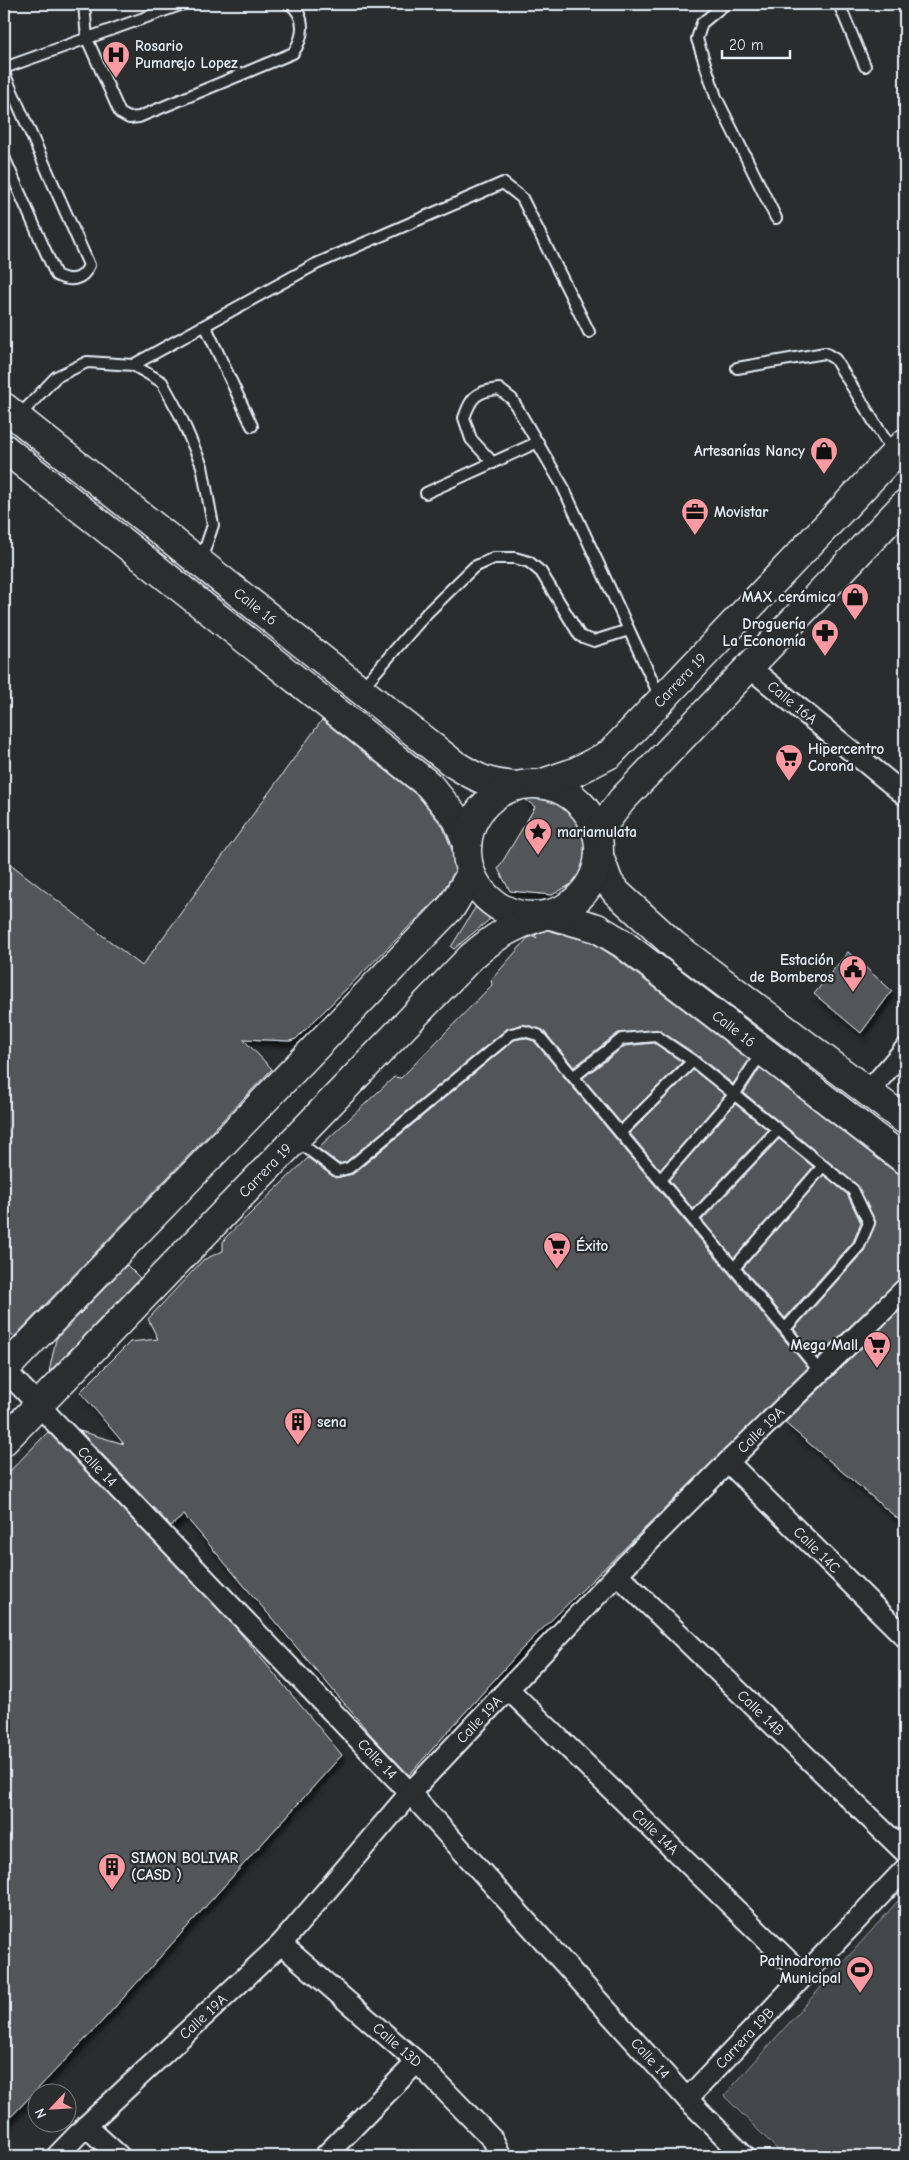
<svg xmlns="http://www.w3.org/2000/svg" width="909" height="2160" font-family="'Comic Neue',sans-serif">
  <style>
    .green { fill: #424648; stroke: #959ca0 }
    .building { fill: #535759; stroke: #e8f1f8; filter: url(#shadow) }
    .lines { fill: none; stroke-linecap: round; stroke-linejoin: round }
    .service-casing { stroke: #e8f1f8; stroke-width: 14 }
    .minor-casing { stroke: #e8f1f8; stroke-width: 24 }
    .secondary-casing { stroke: #e8f1f8; stroke-width: 31 }
    .trunk-casing { stroke: #e8f1f8; stroke-width: 31 }
    .service { stroke: #2a2d2e; stroke-width: 10 }
    .minor { stroke: #2a2d2e; stroke-width: 20 }
    .secondary { stroke: #2a2d2e; stroke-width: 28 }
    .trunk { stroke: #2a2d2e; stroke-width: 28 }
    .labels { text-anchor: middle; stroke-width: 4.5; stroke-linejoin: round; paint-order: stroke }
    .poi-label { font-size: 15px; font-weight: bold; fill: #e8f1f8; stroke: #2a2d2e; text-anchor: start }
    .street-label { font-size: 15px; fill: #e8f1f8; stroke: #2a2d2e }
  </style>
  <defs>
    <filter id="shadow"><feDropShadow dx="3" dy="5.5" stdDeviation="2.5" flood-color="#0009"/></filter>
  </defs>
  <rect width="100%" height="100%" fill="#2a2d2e"/>
  <filter id="ink" filterUnits="userSpaceOnUse"><feTurbulence type="fractalNoise" baseFrequency=".02" numOctaves="2"/><feDisplacementMap in="SourceGraphic" scale="10" xChannelSelector="R" yChannelSelector="G"/><feConvolveMatrix kernelMatrix="1 2 1 2 8 2 1 2 1" color-interpolation-filters="sRGB"/></filter>
  <g filter="url(#ink)">
    <path class="green" d="M905,1893V2156H784L724,2096Z"/>
    <path class="building" d="M322,720L418,796L443,827L452,850L461,858L459,864L440,896L296,1039L290,1041L243,1039L272,1069L14,1337L4,1331V859L142,966Z
      M560,794L575,803L587,820L582,832L583,839L588,845L584,854L587,868L575,882L552,895L510,891L498,869L535,807L525,799L529,795L537,799Z
      M483,895L501,910L454,949L451,947Z
      M547,930L591,942L613,956L749,1060L733,1084L697,1055L659,1030L618,1033L574,1067L543,1030L522,1024L507,1029L346,1162L339,1164L318,1148L394,1077L401,1078L492,985L491,980L528,938L534,936L537,938L535,935Z
      M848,952L892,991L861,1033L814,994Z
      M524,1038L534,1041L808,1368L522,1649L409,1775L372,1736L184,1515L171,1526L80,1431L124,1444L80,1392L130,1342L158,1339L148,1319L203,1260L223,1251V1242L226,1237L308,1158L335,1178L353,1174L514,1040Z
      M654,1043L682,1062L621,1123L583,1078L625,1046Z
      M760,1068L895,1172L905,1175V1277L897,1281L817,1358L794,1329L864,1251L876,1222L857,1185L744,1093Z
      M693,1070L725,1095L660,1170L630,1133Z
      M735,1104L768,1130L693,1209L669,1180Z
      M779,1139L813,1167L734,1258L702,1220Z
      M824,1175L847,1194L861,1223L853,1242L785,1318L743,1268Z
      M127,1265L140,1278L49,1372L56,1339Z
      M905,1305V1525L785,1423Z
      M48,1432L236,1628L342,1755L98,2026L4,2124V1477Z"/>
    <g class="lines">
      <defs>
        <path id="service" d="M84,4L87,39L120,113L129,118L139,117L293,53C304,37 307,17 290,4
          M725,4L702,23L697,39L716,97L776,218
          M839,4L865,66
          M4,68L183,4
          M4,73L89,265C83,281 70,282 56,275L4,157
          M205,325L252,426
          M133,365L316,264L503,183L522,198L589,332
          M737,368L825,353L835,359L894,454
          M19,416L56,377L87,362L133,365L162,382L180,415L202,466L213,525L201,560
          M493,463L471,439L464,418C471,397 476,391 499,389L512,399L562,485L660,697
          M426,493L538,442
          M361,689L427,613L474,567L494,558H515L529,562L541,572L580,636L594,641L629,630
          M620,1133L693,1061
          M296,1140L337,1171L349,1168L511,1034L524,1031L538,1035L785,1329L859,1246L869,1223L853,1190L693,1061L656,1036L622,1039L573,1077
          M660,1180L734,1095L762,1052
          M693,1219L778,1130
          M734,1268L823,1166
          M785,1329L820,1372"/>
        <g id="minor">
          <path id="s1" d="M749,667L905,795"/>
          <path d="M869,1091L905,1049"/>
          <path id="s2" d="M4,1369L410,1793L687,2099L744,2156"/>
          <path id="s3" d="M728,1462L905,1637"/>
          <path id="s4" d="M617,1574L905,1852"/>
          <path id="s5" d="M508,1689L803,1975"/>
          <path id="s6" d="M281,1944L417,2062L493,2140L501,2156"/>
          <path id="s7" d="M687,2099L905,1869"/>
          <path d="M86,2126L119,2156"/>
          <path id="s8" d="M57,2156L86,2126L281,1944L410,1793L508,1689L617,1574L728,1462L905,1289"/>
          <path d="M325,2156L417,2062"/>
        </g>
        <g id="secondary">
          <path id="s9" d="M4,407L454,764C478,779 488,784 517,786"/>
          <path d="M4,448L429,785L457,819L467,844"/>
          <path d="M599,856L609,883L617,893L674,945L905,1120"/>
          <path id="s10" d="M551,915L597,928L622,943L905,1160"/>
        </g>
        <g id="trunk">
          <circle cx="533" cy="850" r="66"/>
          <path id="s11" d="M540,784L575,772L610,754L905,443"/>
          <path d="M597,833L622,800L905,504"/>
          <path d="M4,1370L452,906L471,874"/>
          <path id="s12" d="M4,1441L471,957C494,937 510,927 539,917"/>
        </g>
      </defs>
      <use href="#service" class="service-casing"/>
      <use href="#minor" class="minor-casing"/>
      <use href="#secondary" class="secondary-casing"/>
      <use href="#trunk" class="trunk-casing"/>
      <use href="#service" class="service"/>
      <use href="#minor" class="minor"/>
      <use href="#secondary" class="secondary"/>
      <use href="#trunk" class="trunk"/>
    </g>
  </g>
  <defs>
    <symbol id="hospital-pin" viewBox="-11 -11 22 30"><path d="M0 17L-7.5 6A9.5 9.5 0 1 1 7.5 6Z" fill="#ff9aa2" stroke="#2a2d2e"/><path d="M-5-5h3v3.5h4V-5h3V5h-3V1.5h-4V5h-3Z" fill="#111"/></symbol>
    <symbol id="shop-pin" viewBox="-11 -11 22 30"><path d="M0 17L-7.5 6A9.5 9.5 0 1 1 7.5 6Z" fill="#ff9aa2" stroke="#2a2d2e"/><path d="M-5-2.5h2.3a2.7 3.5 0 0 1 5.4 0H5L5.5 6h-11ZM-1.5-2.5h3a1.5 2.3 0 0 0-3 0Z" fill="#111"/></symbol>
    <symbol id="office-pin" viewBox="-11 -11 22 30"><path d="M0 17L-7.5 6A9.5 9.5 0 1 1 7.5 6Z" fill="#ff9aa2" stroke="#2a2d2e"/><path d="M-6-3h4V-5.5h4V-3h4V5H-6ZM-1-4.5V-3h2v-1.5ZM-6 0V1H6V0Z" fill="#111"/></symbol>
    <symbol id="pharmacy-pin" viewBox="-11 -11 22 30"><path d="M0 17L-7.5 6A9.5 9.5 0 1 1 7.5 6Z" fill="#ff9aa2" stroke="#2a2d2e"/><path d="M-2-6h4v4h4v4h-4v4h-4v-4h-4v-4h4Z" fill="#111"/></symbol>
    <symbol id="supermarket-pin" viewBox="-11 -11 22 30"><path d="M0 17L-7.5 6A9.5 9.5 0 1 1 7.5 6Z" fill="#ff9aa2" stroke="#2a2d2e"/><path d="M-6-5.5h2.5l.6 2H6L4.5 2H-2.5L-4.4-4H-6ZM-1.5 3.2a1.3 1.3 0 1 0 .1 0ZM3 3.2a1.3 1.3 0 1 0 .1 0Z" fill="#111"/></symbol>
    <symbol id="sight-pin" viewBox="-11 -11 22 30"><path d="M0 17L-7.5 6A9.5 9.5 0 1 1 7.5 6Z" fill="#ff9aa2" stroke="#2a2d2e"/><path d="M0-6L1.8-2.2L6-1.7L2.9 1.2L3.7 5.4L0 3.3L-3.7 5.4L-2.9 1.2L-6-1.7L-1.8-2.2Z" fill="#111"/></symbol>
    <symbol id="civic-pin" viewBox="-11 -11 22 30"><path d="M0 17L-7.5 6A9.5 9.5 0 1 1 7.5 6Z" fill="#ff9aa2" stroke="#2a2d2e"/><path d="M-.6-6.5H3V-4.5H.6V-3L4-1V1h2V6H-6V1h2V-1L-.6-3ZM-1.2 2.5V6h2.4V2.5Z" fill="#111"/></symbol>
    <symbol id="building-pin" viewBox="-11 -11 22 30"><path d="M0 17L-7.5 6A9.5 9.5 0 1 1 7.5 6Z" fill="#ff9aa2" stroke="#2a2d2e"/><path d="M-4-6H4V6H1V3H-1V6H-4ZM-2.5-4.3h1.7v1.8h-1.7ZM.8-4.3h1.7v1.8H.8ZM-2.5-1h1.7V.8h-1.7ZM.8-1h1.7V.8H.8Z" fill="#111"/></symbol>
    <symbol id="stadium-pin" viewBox="-11 -11 22 30"><path d="M0 17L-7.5 6A9.5 9.5 0 1 1 7.5 6Z" fill="#ff9aa2" stroke="#2a2d2e"/><path d="M0-5a6.5 5 0 1 0 0 10a6.5 5 0 1 0 0-10ZM-3.5-1.8h7v3.6h-7Z" fill="#111"/></symbol>
  </defs>
  <g fill-rule="evenodd">
    <use href="#hospital-pin" x="100" y="39" width="32" height="43"/>
    <use href="#shop-pin" x="808" y="435" width="32" height="43"/>
    <use href="#office-pin" x="679" y="496" width="32" height="43"/>
    <use href="#shop-pin" x="839" y="581" width="32" height="43"/>
    <use href="#pharmacy-pin" x="809" y="617" width="32" height="43"/>
    <use href="#supermarket-pin" x="773" y="742" width="32" height="43"/>
    <use href="#sight-pin" x="522" y="816" width="32" height="43"/>
    <use href="#civic-pin" x="837" y="953" width="32" height="43"/>
    <use href="#supermarket-pin" x="541" y="1230" width="32" height="43"/>
    <use href="#supermarket-pin" x="861" y="1329" width="32" height="43"/>
    <use href="#building-pin" x="282" y="1406" width="32" height="43"/>
    <use href="#building-pin" x="96" y="1851" width="32" height="43"/>
    <use href="#stadium-pin" x="844" y="1954" width="32" height="43"/>
  </g>
  <g class="labels">
    <g class="poi-label">
      <text x="135" y="51">Rosario<tspan x="135" dy="17">Pumarejo Lopez</tspan></text>
      <text x="805" y="456" text-anchor="end">Artesanías Nancy</text>
      <text x="714" y="517">Movistar</text>
      <text x="836" y="602" text-anchor="end">MAX cerámica</text>
      <text x="806" y="629" text-anchor="end">Droguería<tspan x="806" dy="17">La Economía</tspan></text>
      <text x="808" y="754">Hipercentro<tspan x="808" dy="17">Corona</tspan></text>
      <text x="557" y="837">mariamulata</text>
      <text x="834" y="965" text-anchor="end">Estación<tspan x="834" dy="17">de Bomberos</tspan></text>
      <text x="576" y="1251">Éxito</text>
      <text x="858" y="1350" text-anchor="end">Mega Mall</text>
      <text x="317" y="1427">sena</text>
      <text x="131" y="1863">SIMON BOLIVAR<tspan x="131" dy="17">(CASD )</tspan></text>
      <text x="841" y="1966" text-anchor="end">Patinodromo<tspan x="841" dy="17">Municipal</tspan></text>
    </g>
    <g class="street-label">
      <text dy="5" stroke="none"><textPath href="#s9" startOffset="321">Calle 16</textPath></text>
      <text dy="5" stroke="none"><textPath href="#s11" startOffset="178">Carrera 19</textPath></text>
      <text dy="5" stroke="none"><textPath href="#s1" startOffset="56">Calle 16A</textPath></text>
      <text dy="5" stroke="none"><textPath href="#s10" startOffset="218">Calle 16</textPath></text>
      <text dy="5" stroke="none"><textPath href="#s12" startOffset="376">Carrera 19</textPath></text>
      <text dy="5" stroke="none"><textPath href="#s8" startOffset="1012">Calle 19A</textPath></text>
      <text dy="5" stroke="none"><textPath href="#s2" startOffset="135">Calle 14</textPath></text>
      <text dy="5" stroke="none"><textPath href="#s3" startOffset="125">Calle 14C</textPath></text>
      <text dy="5" stroke="none"><textPath href="#s4" startOffset="200">Calle 14B</textPath></text>
      <text dy="5" stroke="none"><textPath href="#s8" startOffset="608">Calle 19A</textPath></text>
      <text dy="5" stroke="none"><textPath href="#s2" startOffset="540">Calle 14</textPath></text>
      <text dy="5" stroke="none"><textPath href="#s5" startOffset="205">Calle 14A</textPath></text>
      <text dy="5" stroke="none"><textPath href="#s8" startOffset="202">Calle 19A</textPath></text>
      <text dy="5" stroke="none"><textPath href="#s7" startOffset="84">Carrera 19B</textPath></text>
      <text dy="5" stroke="none"><textPath href="#s6" startOffset="154">Calle 13D</textPath></text>
      <text dy="5" stroke="none"><textPath href="#s2" startOffset="945">Calle 14</textPath></text>
    </g>
  </g>
  <rect width="909" height="2160" fill="none" stroke="#2a2d2e" stroke-width="20"/>
  <rect x="10" y="10" width="889" height="2140" fill="none" stroke="#e8f1f8" stroke-width="2" filter="url(#ink)"/>
  <g transform="translate(52 2108) rotate(245)"><circle r="24" fill="#2a2d2e" stroke="#767b7f"/>
  <path d="M0-4L9 19L0 12L-9 19Z" fill="#ff9aa2"/>
  <text y="-8" font-size="14" font-weight="bold" text-anchor="middle" fill="#e8f1f8">N</text>
  </g>
  <path d="M722 50v8h68v-8" fill="none" stroke="#e8f1f8" stroke-width="2.5"/>
  <text x="729" y="50" font-size="15" fill="#e8f1f8" stroke="#2a2d2e" stroke-width="4" paint-order="stroke">20 m</text>
</svg>
